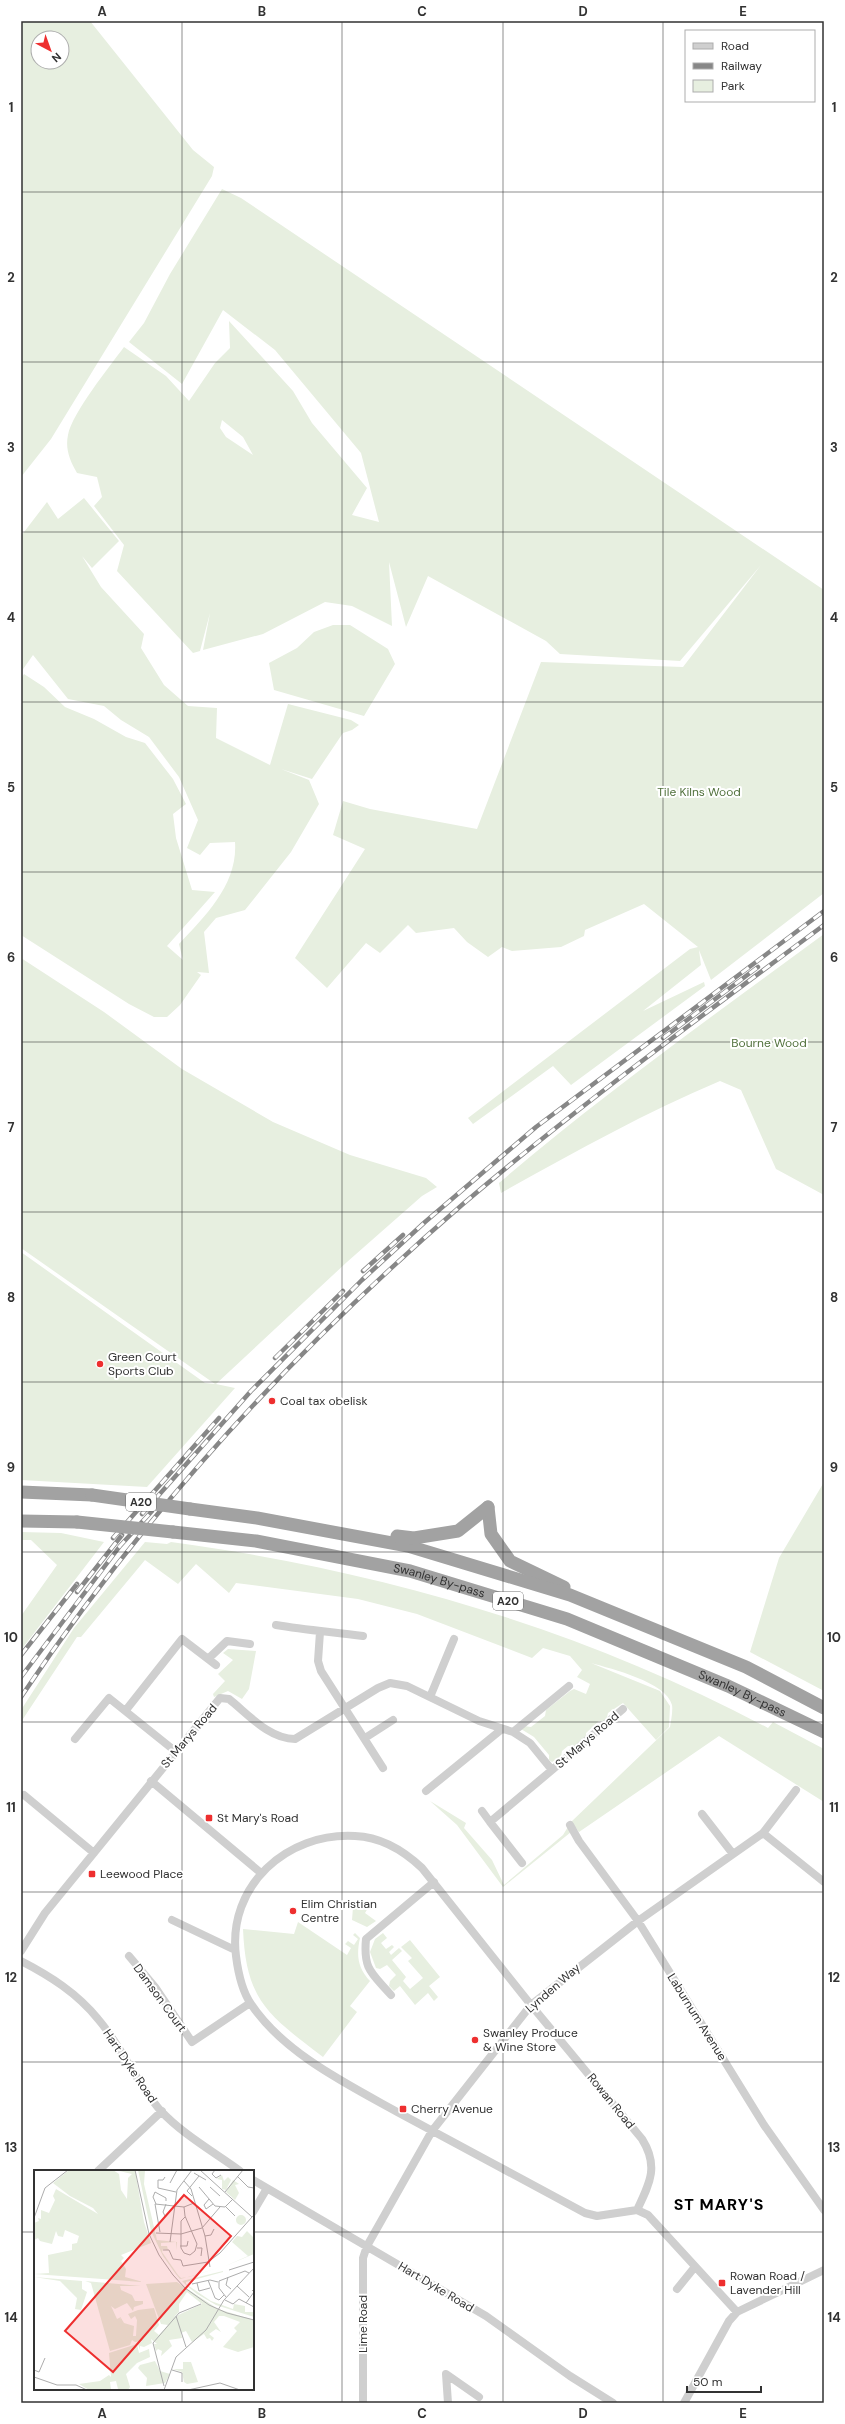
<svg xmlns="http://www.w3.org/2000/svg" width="845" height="2424" font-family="'DM Sans',sans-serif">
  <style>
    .green { fill: #e7efe0; fill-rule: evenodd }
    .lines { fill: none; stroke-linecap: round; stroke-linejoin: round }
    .minor { stroke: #cfcfcf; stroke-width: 8 }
    .trunk { stroke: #a2a2a2; stroke-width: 13 }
    .rail-casing { stroke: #878787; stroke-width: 4.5 }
    .rail { stroke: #fff; stroke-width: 3; stroke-dasharray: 9; stroke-linecap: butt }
    .trunk-bridge { stroke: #a2a2a2; stroke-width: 13 }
    .grid { fill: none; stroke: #323232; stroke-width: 1; stroke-opacity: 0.55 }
    .poi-dot { fill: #ee2f2f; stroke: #fff; stroke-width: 1.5 }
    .labels { text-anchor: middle; stroke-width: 4; stroke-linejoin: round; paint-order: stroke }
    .shield { fill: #fff; stroke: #707070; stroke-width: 1 }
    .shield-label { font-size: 11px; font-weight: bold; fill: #323232 }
    .park-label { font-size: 12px; fill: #51713c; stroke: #fff }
    .poi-label { font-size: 12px; fill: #323232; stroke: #fff; text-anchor: start }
    .street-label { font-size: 12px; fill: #323232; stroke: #fff }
    .district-label { font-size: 16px; font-weight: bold; letter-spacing: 1px; fill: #000; stroke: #fff }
    .inset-road { fill: none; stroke: #adadad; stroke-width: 1 }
    .view { fill: #ee2f2f; fill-opacity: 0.15; stroke: #ee2f2f; stroke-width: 2 }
    .inset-edge { fill: none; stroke: #323232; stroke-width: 2 }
    .neatline { fill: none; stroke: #323232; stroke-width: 1.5 }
    .grid-label { font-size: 13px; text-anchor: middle; font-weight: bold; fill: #323232 }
  </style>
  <rect width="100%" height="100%" fill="#fff"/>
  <path class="green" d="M21,21H90L193,150L214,167L212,176L51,439L21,477ZM38,38H62V62H38Z
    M222,189L241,198L824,590V893L711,980L699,950L701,965L643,1011L704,982L705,986L571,1085L553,1066L473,1124L468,1118L690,949L698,947L644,904L585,930L584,936L561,947L512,951L502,947L488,957L467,942L454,928L416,933L408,925L380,953L366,943L327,988L295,958L365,849L333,835L343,801L370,809L477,829L541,662L683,667L761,565L680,661L560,654L546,641L428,576L406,627L389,562L392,626L352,606L325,602L263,634L203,650L210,613L200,651L193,653L117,571L124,545L94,506L102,497L97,477L77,473C70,461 65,449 68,435C72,413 110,366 124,347L166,376L189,401L215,363L230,348L229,321L293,391L312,423L367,488L352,515L379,522L361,453L275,350L223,310L182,384L129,342L144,323L170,274ZM222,420L243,437L253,455L226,437L220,428Z
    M84,498L119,541L92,568L82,556L101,587L144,634L141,648L164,685L188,706L217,708L216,738L270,765L288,704L351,720L359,725L352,730L343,733L312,779L281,769L309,780L319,804L291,852L245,910L216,918L204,932L209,973L197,972L201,975L180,1005L167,1017H154L129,1004L21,935V679L24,674L44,687L65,707L94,719L126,737L145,743L173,779L186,804L173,814L176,838L192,890L215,892L167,946L183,960L179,944C206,915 238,884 235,842L210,843L200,855L187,848L198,820L179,777L149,737L121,720L104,706L68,699L33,655L21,672V536L47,502L58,519Z
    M333,625H350L388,649L395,664L364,716L274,690L269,663L297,648L314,632Z
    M824,934V1195L776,1169L741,1090L720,1081C644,1113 573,1153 501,1193L499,1183C603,1094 714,1015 824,934Z
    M21,958L104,1012L182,1069L273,1122L350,1155L426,1178L437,1187L422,1196L347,1262L216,1384L235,1388L147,1487L21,1480V1252L205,1383L215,1384L21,1248Z
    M824,1482V1691L750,1652L779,1558Z
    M21,1532L61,1533L104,1542L21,1650V1616L57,1565L31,1540H21Z
    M145,1542L167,1544L171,1542C379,1570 582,1629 768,1728L773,1722L824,1749V1802L719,1736L579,1832L576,1828L503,1887L457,1825L430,1801L466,1823L464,1828L492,1860L504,1885L563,1835L571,1822L670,1727C671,1721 673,1711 672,1705C666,1682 612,1669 591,1663L660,1691L670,1706L669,1727L656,1740L623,1703L608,1713L606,1721H599L586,1733V1739L575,1746H568L562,1751L561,1757L552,1762L549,1760V1755L534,1737L521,1729L524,1726L531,1727L545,1716L546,1710L570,1691L574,1689L586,1694L590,1684L577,1677L582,1670L570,1656L543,1648L532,1658L417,1614L358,1599L236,1583L229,1593L196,1564L178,1584L145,1560L81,1637H77L21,1722V1710L74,1628Z
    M228,1649L256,1651L249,1689L242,1699L228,1691L214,1697L213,1694L225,1681L218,1674L233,1660L223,1653Z
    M362,1904L368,1908L365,1913L376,1921L367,1927L352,1920L353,1907Z
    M298,1922L347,1955L351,1948L345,1944L348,1941L354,1945L358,1939L353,1935L355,1933L360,1938C356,1956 358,1968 370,1981L350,2006L357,2012L323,2057C268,2015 246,2001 243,1929L294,1934Z
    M383,1933L387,1938L381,1943L386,1949L392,1945L394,1947L389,1952L391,1955L399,1948L402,1951L392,1960L406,1977L403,1981L410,1989L423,1978L408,1961L412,1958L401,1947L410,1940L440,1977L429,1986L438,1997L434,2001L428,1993L415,2005L400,1986L394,1991L389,1986L390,1981L396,1975L387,1965L380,1969L376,1968L370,1952L375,1939Z"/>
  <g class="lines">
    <path class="minor" d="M276,1625C305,1630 333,1632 363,1636
      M320,1632L318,1661L321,1671L383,1768
      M208,1659L227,1641L250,1644
      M430,1697L454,1639
      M126,1710L182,1639L216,1665
      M513,1732L530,1743L552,1770L623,1709
      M365,1738L393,1720
      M75,1739L109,1698L175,1751
      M151,1781L261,1873
      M426,1791L502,1729
      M24,1795L94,1853
      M482,1811L490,1822L552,1770
      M702,1814L733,1854
      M490,1822L522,1863
      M570,1825L579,1841L638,1921L764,2125L824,2210
      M763,1833L824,1882
      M172,1920L235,1950
      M21,1951L45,1913L220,1698L229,1699C248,1714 269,1739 295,1739L378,1688L390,1683L407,1686L479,1721L513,1732L569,1686
      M129,1956L155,1987L192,2042L250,2003
      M21,1961C50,1976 77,1993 98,2019C122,2047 136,2082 160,2110C182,2134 214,2152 240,2171
      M391,1995C372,1973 363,1970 366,1939L434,1882
      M98,2171L162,2111
      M253,2180L486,2316L570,2376L613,2403
      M637,2210C650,2183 659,2166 642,2139L531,2005L422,1868C404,1851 381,1837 355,1836C287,1832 227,1886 236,1956C238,1972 242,1991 251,2004C284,2054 351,2086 401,2114C462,2147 524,2180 585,2213L597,2216L637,2210L648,2215L737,2312
      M253,2212L266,2190
      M677,2289L694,2268
      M363,2403V2258L367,2246L432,2131L531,2005L638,1921L763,1833L796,1790
      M448,2403L446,2374L479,2397
      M684,2403L729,2321L737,2312L824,2270"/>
    <g class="trunk">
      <path d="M21,1492L92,1495"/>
      <path d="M488,1507L491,1534L510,1561L564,1587"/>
      <path d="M190,1509L257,1518L408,1546L570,1595L746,1667L824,1708"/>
      <path d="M21,1521L77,1522"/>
      <path id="s1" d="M173,1532L256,1541L410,1571L567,1619L728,1686L824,1732"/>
      <path d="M397,1536L414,1538L458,1531L488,1507"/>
    </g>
    <defs>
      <path id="rail" d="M663,1038L758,967
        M363,1271L403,1235
        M275,1358L343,1291
        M142,1514L251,1391L362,1280L425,1222L536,1127L824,911
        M113,1538L219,1418
        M77,1592L122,1535
        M21,1655L77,1584
        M21,1677L120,1546L152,1511
        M21,1697C144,1513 295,1349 463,1204C579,1105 702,1016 824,925"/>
    </defs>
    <use href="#rail" class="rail-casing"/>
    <use href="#rail" class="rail"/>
    <path class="trunk-bridge" d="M92,1495L190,1509
      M77,1522L173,1532"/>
  </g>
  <path class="grid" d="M182,21V2171M342,21V2403M503,21V2403M663,21V2403M21,192H824M21,362H824M21,532H824M21,702H824M21,872H824M21,1042H824M21,1212H824M21,1382H824M21,1552H824M21,1722H824M21,1892H824M21,2062H824M21,2232H35M253,2232H824M182,2389V2403"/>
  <g class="poi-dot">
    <circle cx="100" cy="1364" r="4"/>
    <circle cx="272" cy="1401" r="4"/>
    <rect x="205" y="1814" width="8" height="8" rx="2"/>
    <rect x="88" y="1870" width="8" height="8" rx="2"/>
    <circle cx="293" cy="1911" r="4"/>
    <circle cx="475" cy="2040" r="4"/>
    <rect x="399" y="2105" width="8" height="8" rx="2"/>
    <rect x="718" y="2279" width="8" height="8" rx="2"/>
  </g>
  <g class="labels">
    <g class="shield">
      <rect x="126" y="1493" width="30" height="18" rx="3"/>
      <rect x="493" y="1592" width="30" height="18" rx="3"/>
    </g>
    <g class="shield-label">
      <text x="141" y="1506">A20</text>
      <text x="508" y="1605">A20</text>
    </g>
    <g class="park-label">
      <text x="699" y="796">Tile Kilns Wood</text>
      <text x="769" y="1047">Bourne Wood</text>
    </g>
    <g class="poi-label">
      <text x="108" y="1361">Green Court<tspan x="108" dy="14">Sports Club</tspan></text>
      <text x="280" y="1405">Coal tax obelisk</text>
      <text x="217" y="1822">St Mary's Road</text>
      <text x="100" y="1878">Leewood Place</text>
      <text x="301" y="1908">Elim Christian<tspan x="301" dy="14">Centre</tspan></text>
      <text x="483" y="2037">Swanley Produce<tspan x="483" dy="14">&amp; Wine Store</tspan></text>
      <text x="411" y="2113">Cherry Avenue</text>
      <text x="730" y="2280">Rowan Road /<tspan x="730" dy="14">Lavender Hill</tspan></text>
    </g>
    <g class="street-label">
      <text dy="4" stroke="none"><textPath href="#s1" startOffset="271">Swanley By-pass</textPath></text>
      <text dy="4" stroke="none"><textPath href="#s1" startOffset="595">Swanley By-pass</textPath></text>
      <text transform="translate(189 1736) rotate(-50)" y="4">St Marys Road</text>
      <text transform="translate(587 1740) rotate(-41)" y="4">St Marys Road</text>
      <text transform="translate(553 1988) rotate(-41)" y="4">Lynden Way</text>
      <text transform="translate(160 1998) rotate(54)" y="4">Damson Court</text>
      <text transform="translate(697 2017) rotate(58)" y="4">Laburnum Avenue</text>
      <text transform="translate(130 2066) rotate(56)" y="4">Hart Dyke Road</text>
      <text transform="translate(611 2101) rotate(51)" y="4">Rowan Road</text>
      <text transform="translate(436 2287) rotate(31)" y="4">Hart Dyke Road</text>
      <text transform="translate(363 2324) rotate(-90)" y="4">Lime Road</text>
    </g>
    <g class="district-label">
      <text x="719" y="2210">ST MARY'S</text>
    </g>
  </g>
  <g transform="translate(34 2170)">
    <rect width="220" height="220" fill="#fff"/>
    <path d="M35,0H79L85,4L87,20L93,29L94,8L98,4L81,0H101L110,52L117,73L87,85L90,88L87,91L92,99L91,107L109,112L0,104L15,103L14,85L38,80V74L43,73L45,66L31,60L29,67L24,66L22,61L18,74L6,71L4,68L0,70V53L5,51L4,48L7,49V40L15,43L21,30L19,26L22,19L64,44L59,38L36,26L19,13ZM104,0H111L110,14L123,70L143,72V80L142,72L127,73V76H133L134,80L129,79L128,82L144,105L147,108L155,107L187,97L154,107L146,109L141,103L129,86L117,61ZM188,5L190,11L194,7L197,10L192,20L188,19V10L183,9ZM199,10L205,14L201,15L205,23L201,30L192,22ZM202 50a5 5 0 1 1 10 0a5 5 0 1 1-10 0ZM213,61L220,68V84L189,97L214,86L198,72L203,66L208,67ZM189,101V102L152,112V114L177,131L199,139L200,134L211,136V142H220V147L182,135L163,124L153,116L148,111ZM0,107L48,111V119L53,122L47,140L41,139L43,128L26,111ZM51,111L107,116H86L87,120L98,125L101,131H109V134L100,137L99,141L93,133L81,139L77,136L83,149L87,147L86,150L87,148L90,153L100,156L99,166H102L103,150L101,146L97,149L94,144L104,140L120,138L125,155L120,161L125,165L134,155L127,154L112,114L143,112L184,139L220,150V177L204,182L189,177L203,161L200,158L206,152L190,146H185L180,152L187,162L182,159L175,164L180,168L178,171L176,168L173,169L170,164L158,172L152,161L147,163L148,168L135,170L138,176L127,186L128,181L124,179L122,181L120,174H123L117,169L118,173L110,177L106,176V180L104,174L108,171L101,172L98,170L96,175L76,181L57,113ZM153,122L168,134L140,147L145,142V134ZM103,174L105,183L115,179L116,187L103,193L92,204L96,217L94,220L84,219L82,211L76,212L77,219L71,220H55L45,214L66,211L75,205L77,207L75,183ZM121,191L126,201L136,204L131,213L112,216L113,208L104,198L106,195ZM149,192H157L164,212L153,214L150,212L148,202L139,199H149Z" fill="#e7efe0" fill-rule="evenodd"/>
    <path class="inset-road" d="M101,0L115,64L125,85L139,105L151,118L175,135L193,143L220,150M166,0L218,47L220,45M181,0L178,4L182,8L187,5M160,3L172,10M203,6L214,17L220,18M131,7L129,10H124V18L142,22M150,11L157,19L171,66L176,97M136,13L143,0M165,17L181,36L191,37L199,29M176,17L186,26M191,22L209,0M158,26L153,21L165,6M175,29L170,35L172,39L179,34M122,34L119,27L121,22L132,28V31M150,37L151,46L163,74L161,81L156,85L150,83L147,78V51L151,47M192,37L201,46M131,46L129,42L132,34M0,48L11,18L34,0M126,62L121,34L150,37L160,33M122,63L147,64L168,58L186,37M171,66L177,65L180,59M136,72L143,20L158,0M146,76H153L154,71M163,78H168L167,86M129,80H135L139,89L147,90L149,96L174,92L186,83L218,47M195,100L220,92M194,107L192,115L197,119M174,110L181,128L185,130L190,125M163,113L165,121L176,118M158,114L176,110L184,112M203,116L215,127M192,127L185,118V111L211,101L215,103M191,130L199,134L205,129L220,137M212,133L220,122L218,120M142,146L152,177M0,200L5,202L11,188M138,200L148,203V212M0,207L23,215H42L53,220M130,216L119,173L145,143L167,134M130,220L142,187L172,160L190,130L220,98M154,220L186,213L206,220"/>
    <path class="view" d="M150,25L197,66L79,202L31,161Z"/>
    <rect width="220" height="220" class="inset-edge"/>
  </g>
  <rect width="845" height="2424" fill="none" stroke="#ffffff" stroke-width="44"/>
  <rect x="685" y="30" width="130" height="72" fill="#ffffff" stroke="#adadad"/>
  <rect x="693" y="43" width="20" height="6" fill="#cfcfcf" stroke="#adadad"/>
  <text x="721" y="50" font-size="12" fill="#323232">Road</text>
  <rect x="693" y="63" width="20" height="6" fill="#878787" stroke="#adadad"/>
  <text x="721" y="70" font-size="12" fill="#323232">Railway</text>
  <rect x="693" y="80" width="20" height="12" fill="#e7efe0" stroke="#adadad"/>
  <text x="721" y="90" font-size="12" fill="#323232">Park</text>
  <g transform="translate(50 50) rotate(139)"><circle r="19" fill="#ffffff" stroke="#adadad"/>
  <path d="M0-3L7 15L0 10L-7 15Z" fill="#ee2f2f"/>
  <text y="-6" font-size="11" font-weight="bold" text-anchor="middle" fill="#323232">N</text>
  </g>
  <path d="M687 2386v6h74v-6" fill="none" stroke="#323232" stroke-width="2"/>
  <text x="693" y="2386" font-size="12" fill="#323232" stroke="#ffffff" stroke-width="3" paint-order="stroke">50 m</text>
  <rect x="22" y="22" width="801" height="2380" class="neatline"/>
  <g class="grid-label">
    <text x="102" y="16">A</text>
    <text x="262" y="16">B</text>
    <text x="422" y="16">C</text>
    <text x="583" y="16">D</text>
    <text x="743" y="16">E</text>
    <text x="11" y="112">1</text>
    <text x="834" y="112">1</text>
    <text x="11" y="282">2</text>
    <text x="834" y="282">2</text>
    <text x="11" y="452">3</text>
    <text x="834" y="452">3</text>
    <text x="11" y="622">4</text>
    <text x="834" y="622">4</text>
    <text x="11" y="792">5</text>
    <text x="834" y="792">5</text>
    <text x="11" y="962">6</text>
    <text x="834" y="962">6</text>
    <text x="11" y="1132">7</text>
    <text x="834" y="1132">7</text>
    <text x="11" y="1302">8</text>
    <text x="834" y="1302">8</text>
    <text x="11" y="1472">9</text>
    <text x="834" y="1472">9</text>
    <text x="11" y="1642">10</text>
    <text x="834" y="1642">10</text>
    <text x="11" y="1812">11</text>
    <text x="834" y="1812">11</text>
    <text x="11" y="1982">12</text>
    <text x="834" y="1982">12</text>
    <text x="11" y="2152">13</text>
    <text x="834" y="2152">13</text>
    <text x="11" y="2322">14</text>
    <text x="834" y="2322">14</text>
    <text x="102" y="2418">A</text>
    <text x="262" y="2418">B</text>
    <text x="422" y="2418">C</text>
    <text x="583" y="2418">D</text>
    <text x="743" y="2418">E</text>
  </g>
</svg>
